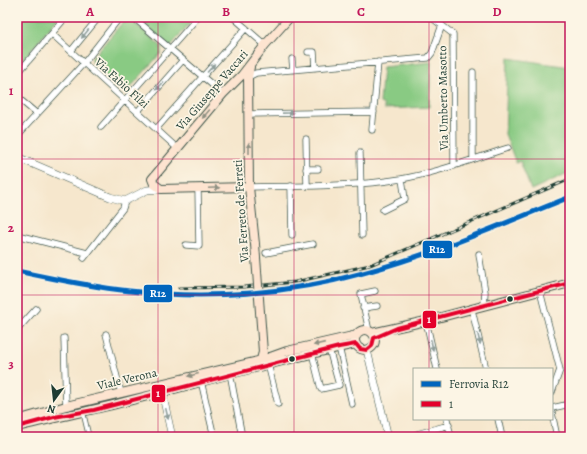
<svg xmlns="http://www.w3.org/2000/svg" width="587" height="454" font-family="Alegreya,serif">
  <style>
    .green { fill: #89ca83; stroke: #54845c }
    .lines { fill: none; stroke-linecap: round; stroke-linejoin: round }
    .pedestrian-casing { stroke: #3f564b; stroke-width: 5.5 }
    .minor-casing { stroke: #3f564b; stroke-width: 7 }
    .tertiary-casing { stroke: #3f564b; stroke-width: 8 }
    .secondary-casing { stroke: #3f564b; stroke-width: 10 }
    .pedestrian { stroke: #fff; stroke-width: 4 }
    .minor { stroke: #fff; stroke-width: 5.5 }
    .tertiary { stroke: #fff; stroke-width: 7 }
    .secondary { stroke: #fde4d0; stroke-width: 8 }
    .rail-casing { stroke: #1f3d34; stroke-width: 3 }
    .rail { stroke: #fcf5e5; stroke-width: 1.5; stroke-dasharray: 4.5; stroke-linecap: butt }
    .secondary-bridge-casing { stroke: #3f564b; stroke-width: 10; stroke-linecap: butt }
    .secondary-bridge { stroke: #fde4d0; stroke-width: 8 }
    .bus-1-casing { stroke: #fcf5e5; stroke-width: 7 }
    .bus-1 { stroke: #e4002b; stroke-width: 4 }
    .rail-1-casing { stroke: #fcf5e5; stroke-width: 8 }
    .rail-1 { stroke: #0065bd; stroke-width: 5 }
    .oneway { fill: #8f9e9a }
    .oneway2 { fill: #8e9082 }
    .grid { fill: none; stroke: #c2185b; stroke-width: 1; stroke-opacity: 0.55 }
    .bus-dot { fill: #1f3d34; stroke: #fcf5e5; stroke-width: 1.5 }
    .labels { text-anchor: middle; stroke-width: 3.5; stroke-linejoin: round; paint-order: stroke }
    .street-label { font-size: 12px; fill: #1f3d34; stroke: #fcf5e5 }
    .line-badge { stroke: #fcf5e5; stroke-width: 1.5 }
    .badge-label { font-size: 11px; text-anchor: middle; font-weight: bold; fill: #fff }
    .neatline { fill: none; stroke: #c2185b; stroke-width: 1.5 }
    .grid-label { font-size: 13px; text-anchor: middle; font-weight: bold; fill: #c2185b }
  </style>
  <rect width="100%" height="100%" fill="#fcf5e5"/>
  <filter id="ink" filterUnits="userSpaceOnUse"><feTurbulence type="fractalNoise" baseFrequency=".025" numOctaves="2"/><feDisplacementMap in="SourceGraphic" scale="8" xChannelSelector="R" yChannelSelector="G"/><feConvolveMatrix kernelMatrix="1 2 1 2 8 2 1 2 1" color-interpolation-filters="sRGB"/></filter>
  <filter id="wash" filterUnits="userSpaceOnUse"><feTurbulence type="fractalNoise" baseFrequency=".012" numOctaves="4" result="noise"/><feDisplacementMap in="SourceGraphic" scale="16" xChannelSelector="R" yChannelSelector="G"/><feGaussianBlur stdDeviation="0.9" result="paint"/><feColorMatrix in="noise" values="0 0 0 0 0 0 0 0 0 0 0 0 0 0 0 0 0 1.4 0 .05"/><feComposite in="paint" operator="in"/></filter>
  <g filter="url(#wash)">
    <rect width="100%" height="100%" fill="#f6e7cd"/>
    <path class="green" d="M20,17H59L17,67V27Z
      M136,17H195L170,47Z
      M132,21L161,46V53L129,89L122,92L93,64L92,58L122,23Z
      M508,58L570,67V172L531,190L520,161L516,163L505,134Z
      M431,62L429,107L384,109V105L380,103L383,67Z"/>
  </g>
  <g filter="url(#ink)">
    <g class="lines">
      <defs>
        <path id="pedestrian" d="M84,416L89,437"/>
        <path id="minor" d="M133,17L223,94
          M233,17L265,45
          M431,17L453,34L454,166
          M52,34L178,149
          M71,51L99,17
          M308,52H314L315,68
          M292,59L293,70
          M473,72V159
          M17,74L66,17
          M248,77L256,73L428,58L432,53L442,25
          M17,97L37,114
          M138,111L182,61
          M249,114L374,112
          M101,127L198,17
          M157,128L246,28
          M372,130L378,62
          M17,136L84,63L120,17
          M306,139L307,186
          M360,153L362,235
          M306,169H318
          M17,170L22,159
          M291,186L292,235
          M249,187C299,186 351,187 401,179C437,173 473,159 508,148
          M383,210L405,199L402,179
          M17,235L87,253
          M186,245L199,246L198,189
          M266,253L313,244
          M479,254L485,292L484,306
          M84,258L123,208L125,201
          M540,291L560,370L552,392
          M363,308L377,306
          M472,310L486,369
          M426,321L437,369
          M17,330L36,309
          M369,331L361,294L375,291
          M106,334L121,393
          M64,338L66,406
          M339,347L352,404
          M312,353L321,389L339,385L329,349
          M268,364L278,404
          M230,373L242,437
          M201,381L214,437
          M552,408L570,404
          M552,413L557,437
          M447,419L451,437
          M498,419L502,437
          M417,434L449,425"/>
        <path id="tertiary" d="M17,157L110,197L125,201L147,190L161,189
          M367,350L388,437
          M162,392L172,437"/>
        <path id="secondary" d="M250,67L248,77L249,187L255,244
          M249,187L161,189L154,184L152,179L223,94L242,75L265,45L290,17
          M260,312L263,352L260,363
          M355 340a10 10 0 1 1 20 0a10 10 0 1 1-20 0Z
          M372,333L426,321L570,283
          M17,420L66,406L262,360L287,351L357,335
          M17,427C51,418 86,412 120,403C199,383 277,360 356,344"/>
      </defs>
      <use href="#pedestrian" class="pedestrian-casing"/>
      <use href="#minor" class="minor-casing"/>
      <use href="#tertiary" class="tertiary-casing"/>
      <use href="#secondary" class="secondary-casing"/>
      <use href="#pedestrian" class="pedestrian"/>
      <use href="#minor" class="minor"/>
      <use href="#tertiary" class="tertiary"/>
      <use href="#secondary" class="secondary"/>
      <defs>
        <path id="rail" d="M179,288L244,287L295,282L370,265L570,179"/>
      </defs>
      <use href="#rail" class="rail-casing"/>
      <use href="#rail" class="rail"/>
      <defs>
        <path id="secondary-bridge" d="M255,244L260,312"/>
      </defs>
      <use href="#secondary-bridge" class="secondary-bridge-casing"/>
      <use href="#secondary-bridge" class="secondary-bridge"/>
      <defs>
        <path id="bus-1" d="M17,427L54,417L94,410L339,347L356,344L360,349L367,350L372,346L374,338L397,328L570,283"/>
      </defs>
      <use href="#bus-1" class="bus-1-casing"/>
      <use href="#bus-1" class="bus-1"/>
      <defs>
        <path id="rail-1" d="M17,271C54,279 92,287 130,291C207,300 289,294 363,273C434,254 502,224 570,197"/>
      </defs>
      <use href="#rail-1" class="rail-1-casing"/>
      <use href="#rail-1" class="rail-1"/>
    </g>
    <defs><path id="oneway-solid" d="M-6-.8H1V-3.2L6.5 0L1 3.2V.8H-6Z"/></defs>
    <g class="oneway">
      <use href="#oneway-solid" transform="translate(85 34) rotate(129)"/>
      <use href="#oneway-solid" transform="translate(211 68) rotate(-49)"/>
      <use href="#oneway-solid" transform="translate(160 86) rotate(132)"/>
      <use href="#oneway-solid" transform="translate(288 113) rotate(-1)"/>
      <use href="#oneway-solid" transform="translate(479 339) rotate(77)"/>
      <use href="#oneway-solid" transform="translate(432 345) rotate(78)"/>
      <use href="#oneway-solid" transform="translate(167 414) rotate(77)"/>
    </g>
    <g class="oneway2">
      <use href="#oneway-solid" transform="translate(206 114) rotate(130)"/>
      <use href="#oneway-solid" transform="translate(249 148) rotate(-90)"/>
      <use href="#oneway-solid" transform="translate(214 188) rotate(-2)"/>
      <use href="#oneway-solid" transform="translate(319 344) rotate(167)"/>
      <use href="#oneway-solid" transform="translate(193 375) rotate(166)"/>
    </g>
  </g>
  <path class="grid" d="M158,17V437M294,17V437M429,17V369M17,159H570M17,295H570M429,419V437"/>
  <g class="bus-dot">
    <circle cx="510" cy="299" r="3.5"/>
    <circle cx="292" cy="359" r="3.5"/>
  </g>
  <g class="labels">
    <g class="street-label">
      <text transform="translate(122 83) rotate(42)" y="4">Via Fabio Filzi</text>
      <text transform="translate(212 90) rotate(-49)" y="4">Via Giuseppe Vaccari</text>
      <text transform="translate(443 98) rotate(-91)" y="4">Via Umberto Masotto</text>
      <text transform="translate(241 211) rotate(-94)" y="4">Via Ferreto de Ferreti</text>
      <text transform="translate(127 379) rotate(-13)" y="4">Viale Verona</text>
    </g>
  </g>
  <g class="line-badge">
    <rect x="422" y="240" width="31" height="19" rx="4" fill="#0065bd"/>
    <rect x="143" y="284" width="30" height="19" rx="4" fill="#0065bd"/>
    <rect x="422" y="310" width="15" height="19" rx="4" fill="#e4002b"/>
    <rect x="151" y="384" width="15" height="19" rx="4" fill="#e4002b"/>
  </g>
  <g class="badge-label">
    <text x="437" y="253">R12</text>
    <text x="158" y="297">R12</text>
    <text x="429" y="323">1</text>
    <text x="158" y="397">1</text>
  </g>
  <rect width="587" height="454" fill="none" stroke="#fcf5e5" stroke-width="44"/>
  <rect x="413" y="368" width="140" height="52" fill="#fcf5e5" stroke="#a4ab9e"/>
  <rect x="421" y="381" width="20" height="6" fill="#0065bd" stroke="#a4ab9e"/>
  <text x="449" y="388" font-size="12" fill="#1f3d34">Ferrovia R12</text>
  <rect x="421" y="401" width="20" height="6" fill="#e4002b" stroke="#a4ab9e"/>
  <text x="449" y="408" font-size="12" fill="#1f3d34">1</text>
  <g transform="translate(54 400) rotate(195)" stroke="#fcf5e5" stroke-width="3" paint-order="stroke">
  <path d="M0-3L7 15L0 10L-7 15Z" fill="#1f3d34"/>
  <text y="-6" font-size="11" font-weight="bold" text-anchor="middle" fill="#1f3d34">N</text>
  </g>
  <rect x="22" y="22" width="543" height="410" class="neatline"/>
  <g class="grid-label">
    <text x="90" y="16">A</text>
    <text x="226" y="16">B</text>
    <text x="361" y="16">C</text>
    <text x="497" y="16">D</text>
    <text x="11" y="95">1</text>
    <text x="11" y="232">2</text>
    <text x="11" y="368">3</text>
  </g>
</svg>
